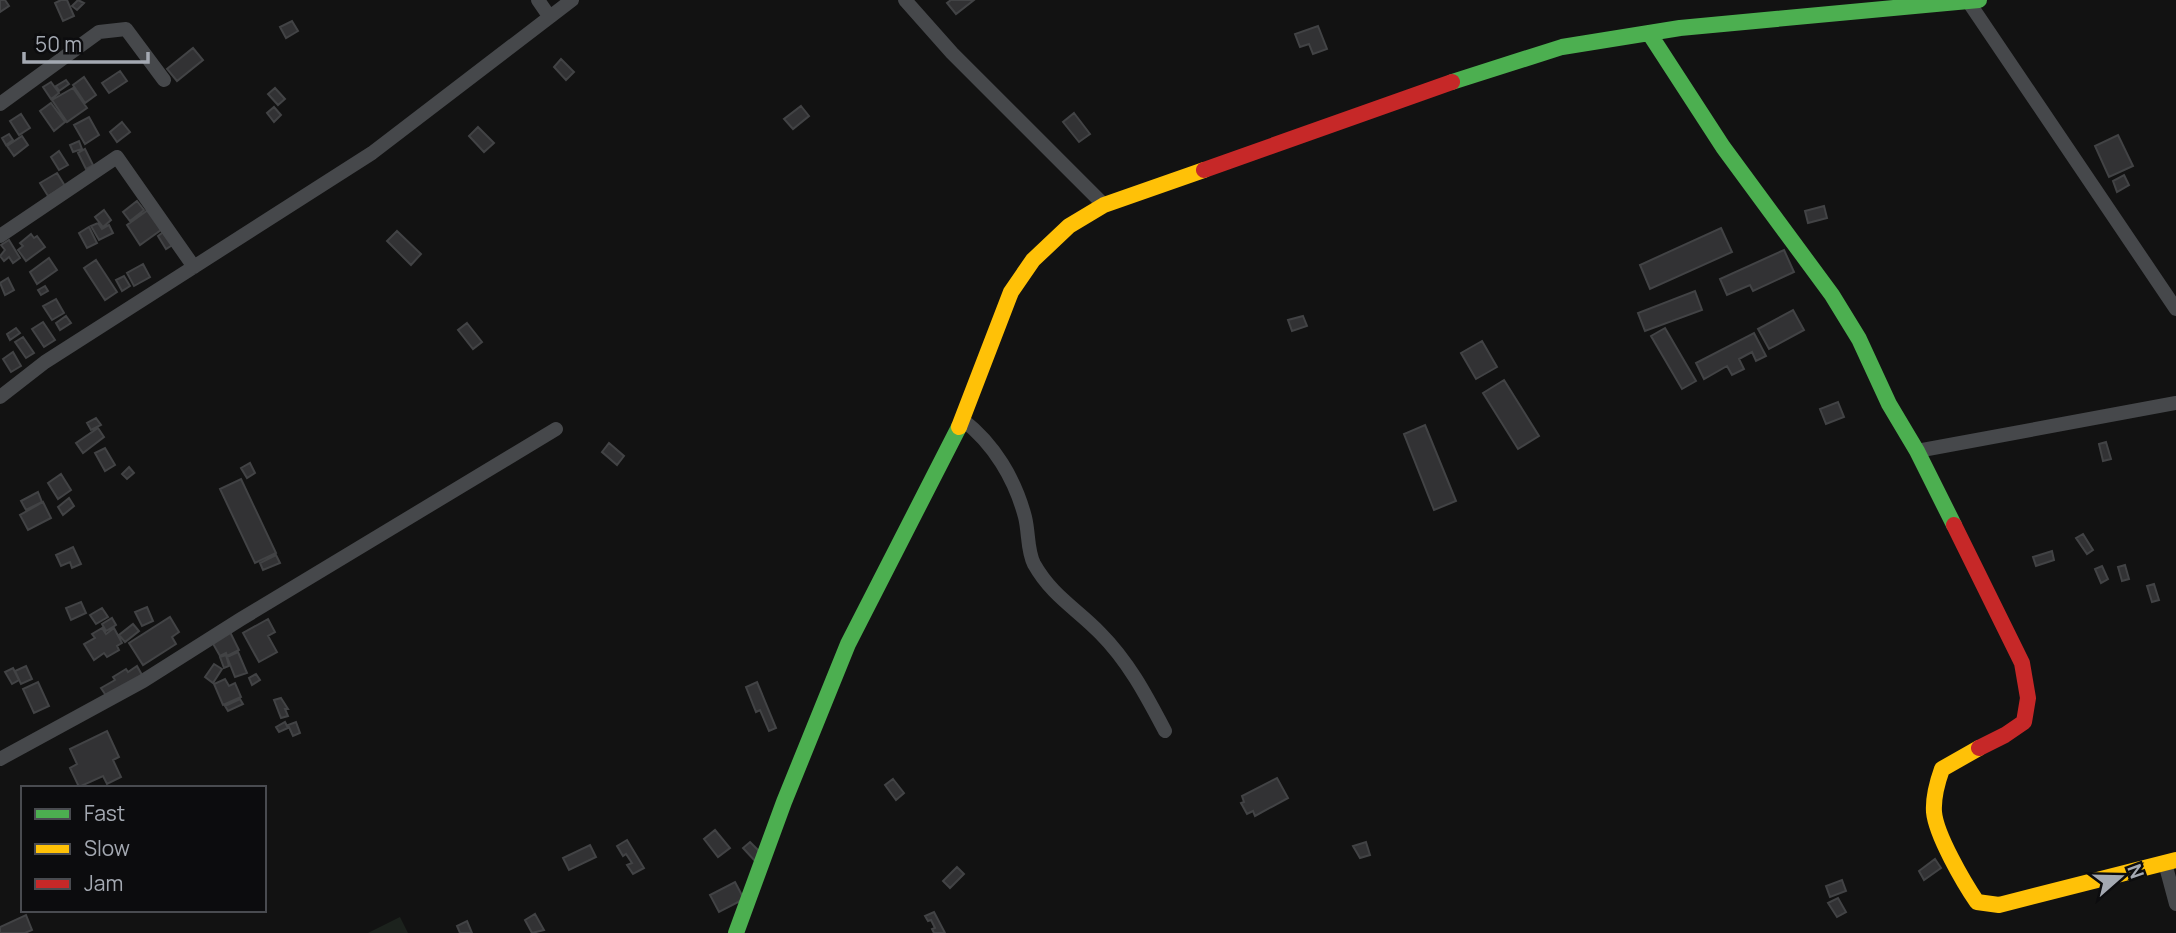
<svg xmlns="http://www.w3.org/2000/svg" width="2176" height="933" font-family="Manrope,sans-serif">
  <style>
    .green { fill: #1c221d }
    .building { fill: #323234; stroke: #424345; stroke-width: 2 }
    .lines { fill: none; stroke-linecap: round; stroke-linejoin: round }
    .street { stroke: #46484b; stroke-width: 14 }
    .fast { stroke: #4caf50; stroke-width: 16 }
    .slow { stroke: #ffc107; stroke-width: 16 }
    .jam { stroke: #c62828; stroke-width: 16 }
  </style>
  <rect width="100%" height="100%" fill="#121212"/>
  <path class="green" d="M400,917L408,933H368Z"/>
  <path class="building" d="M0,0H5L9,6L0,12Z
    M61,0H67L74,16L63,21L55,3Z
    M78,0L84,3L77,10L72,6Z
    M951,0H974L956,14L947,3Z
    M292,21L298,31L286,38L280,27Z
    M1318,26L1327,49L1313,54L1309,44L1300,47L1295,34Z
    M193,48L203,60L177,81L167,69Z
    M561,59L574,72L566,80L554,67Z
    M120,71L127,81L109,93L102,83Z
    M84,77L96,95L85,103L73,85Z
    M66,80L69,84L59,91L56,86Z
    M51,82L59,93L51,99L43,87Z
    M73,88L87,108L67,122L52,100Z
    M275,88L285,99L278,105L268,94Z
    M51,103L65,122L54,131L40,111Z
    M801,106L809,116L793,129L784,119Z
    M274,107L281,115L274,122L267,113Z
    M1074,113L1090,134L1079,142L1063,122Z
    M21,114L30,128L19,135L10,121Z
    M89,117L99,135L85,144L74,125Z
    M122,122L130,132L117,142L110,132Z
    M478,127L494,143L484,152L469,136Z
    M9,134L13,140L6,145L2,138Z
    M2118,135L2133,166L2109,177L2095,146Z
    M22,136L28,145L14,156L7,146Z
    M79,141L82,149L73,152L70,145Z
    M85,149L93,165L86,169L78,153Z
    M59,151L68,165L59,170L51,157Z
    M57,173L65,186L48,196L40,183Z
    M2124,175L2129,185L2117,192L2113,181Z
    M137,201L144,210L130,221L123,212Z
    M1824,206L1827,218L1808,223L1805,211Z
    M104,210L111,220L103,227L95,217Z
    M148,210L161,230L140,245L127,225Z
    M98,223L102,229L109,225L113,233L99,240L91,226Z
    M89,227L97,243L87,248L79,233Z
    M1721,228L1732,252L1650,289L1640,265Z
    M166,230L174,244L166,249L158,236Z
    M397,231L421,254L411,265L387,241Z
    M31,234L34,238L37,236L45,247L26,261L18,250L23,246L20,243Z
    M9,240L20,258L13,263L9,257L4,261L0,256L5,250L1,245Z
    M1784,250L1794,272L1753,291L1750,285L1727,295L1720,279Z
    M49,258L57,270L37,284L30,272Z
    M96,260L117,292L105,300L84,268Z
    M143,264L150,277L134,286L127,273Z
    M124,276L130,286L122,291L116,280Z
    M8,278L14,290L5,295L0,283Z
    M45,286L48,291L41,295L38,290Z
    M1695,291L1702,310L1645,331L1638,313Z
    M56,299L64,313L52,320L43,306Z
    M1793,310L1804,330L1769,349L1758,329Z
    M66,316L71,323L60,330L56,323Z
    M1303,316L1307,326L1292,331L1288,320Z
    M43,322L55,340L44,347L32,329Z
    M467,323L482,342L473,349L458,330Z
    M16,328L20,333L10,340L7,334Z
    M1665,328L1696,381L1682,389L1651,336Z
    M1754,333L1766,356L1756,361L1752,352L1739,359L1744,369L1732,375L1727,366L1704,379L1696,363Z
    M23,337L34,353L26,358L15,342Z
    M1482,341L1497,367L1476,379L1461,353Z
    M13,352L21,366L11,372L3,359Z
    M1504,380L1539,436L1518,449L1483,393Z
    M1838,402L1844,417L1826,424L1820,409Z
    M96,418L101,425L91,430L87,423Z
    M1425,425L1456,501L1434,510L1404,434Z
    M98,428L104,437L83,453L76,443Z
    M2106,442L2111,459L2103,461L2099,444Z
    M609,443L624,456L617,465L602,452Z
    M105,448L115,465L105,471L95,453Z
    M250,463L255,473L247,478L241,468Z
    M129,467L134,473L127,479L122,474Z
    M61,474L71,490L58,499L48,483Z
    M241,479L276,553L255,563L220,489Z
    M38,492L42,502L26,510L21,501Z
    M69,498L74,506L63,515L58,507Z
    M43,502L51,518L28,530L20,515Z
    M2083,534L2093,550L2087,554L2076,538Z
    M73,547L81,564L72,568L70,562L61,566L56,555Z
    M2052,551L2054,560L2036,566L2033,557Z
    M276,555L280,563L263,570L260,563Z
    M2125,565L2129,579L2122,581L2118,567Z
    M2102,566L2108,579L2101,583L2095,569Z
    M2154,584L2159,600L2152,602L2147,586Z
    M81,602L86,613L71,620L66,608Z
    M147,607L153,621L142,626L135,612Z
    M102,608L108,617L96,624L90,615Z
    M170,617L179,632L172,637L176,644L143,665L129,643Z
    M112,618L116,625L106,631L102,624Z
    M268,619L275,632L268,636L277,652L259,662L243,633Z
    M133,624L139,631L125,642L119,635Z
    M102,628L106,634L114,628L122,643L117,646L119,650L107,657L104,653L94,660L84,644L95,638L92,634Z
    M230,632L239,650L227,656L226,653L220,656L212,642Z
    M238,652L247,673L235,677L227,657Z
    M226,655L229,666L224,668L220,657Z
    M214,664L222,669L213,683L205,677Z
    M26,666L32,679L21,684L15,671Z
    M137,666L142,675L107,697L101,688L115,680L113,677L126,669L128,672Z
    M13,668L19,680L12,684L5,672Z
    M256,674L260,680L252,685L249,678Z
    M225,679L229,686L235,683L241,697L223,705L214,684Z
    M38,682L49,706L34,713L23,689Z
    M757,682L776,728L769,731L760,710L756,712L746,687Z
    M281,698L288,709H285L288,716L281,718L274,700Z
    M240,699L243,704L228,711L225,706Z
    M285,722L288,728L279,732L276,727Z
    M296,722L300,733L293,736L288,725Z
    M107,731L119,757L113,760L121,777L107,784L103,776L79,787L70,768L77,764L70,749Z
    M1277,778L1288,798L1255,816L1253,811L1247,814L1241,803L1244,802L1242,796Z
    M893,779L904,793L896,800L885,785Z
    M715,830L730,848L718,857L704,839Z
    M627,840L644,868L633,874L627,865L632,863L626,854L623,856L617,846Z
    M750,842L763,855L756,862L743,848Z
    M1366,842L1370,855L1360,858L1353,846Z
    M590,845L596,857L569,870L563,858Z
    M1935,859L1941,868L1924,880L1919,871Z
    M957,867L964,874L950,888L943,881Z
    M1842,880L1846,891L1830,897L1826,886Z
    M735,882L744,899L719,912L710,895Z
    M1838,898L1846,912L1837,917L1828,903Z
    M934,912L945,933H934L932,929L935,928L931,920L928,921L925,916Z
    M535,914L544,930L532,933L525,920Z
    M26,915L32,930L25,933H0V927Z
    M467,921L472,933H460L457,926Z"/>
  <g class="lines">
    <path class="street" d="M538,0L549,16
      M905,0L952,53L1104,205
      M1968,1L2176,309
      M0,104L99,32L126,29L164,80
      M0,236L117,157L194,267
      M0,397L45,362L372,153L572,0
      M963,420C994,444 1015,479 1025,517C1029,533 1027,550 1034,564C1052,596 1077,609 1100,633C1129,662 1147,697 1165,731
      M1917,451L2176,403
      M0,759L143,681L241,619L556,429
      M2165,863L2176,904"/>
    <path class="fast" d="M1649,33L1723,147L1832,295L1859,339L1889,404L1917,451L1954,525
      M1452,82L1562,47L1680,28L1979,0
      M736,933L784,802L848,644L959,427"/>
    <path class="slow" d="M959,427L1011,292L1033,260L1069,226L1104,205L1204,170
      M1979,748L1942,769C1937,783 1933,797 1934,812C1936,835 1964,883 1977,902L1999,905L2176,860"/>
    <path class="jam" d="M1204,170L1452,82
      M1954,525L2022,663L2028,698L2024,722L2005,735L1979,748"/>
  </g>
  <rect x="21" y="786" width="245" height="126" fill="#0c0c0e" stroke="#494b50" stroke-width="2"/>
  <rect x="35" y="809" width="35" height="10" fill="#4caf50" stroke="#494b50" stroke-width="2"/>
  <text x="84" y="821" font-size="21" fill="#a4a9b2">Fast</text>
  <rect x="35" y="844" width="35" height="10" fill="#ffc107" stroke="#494b50" stroke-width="2"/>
  <text x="84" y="856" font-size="21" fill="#a4a9b2">Slow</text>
  <rect x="35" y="879" width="35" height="10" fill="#c62828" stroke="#494b50" stroke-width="2"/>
  <text x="84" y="891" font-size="21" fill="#a4a9b2">Jam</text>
  <g transform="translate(2120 877) rotate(70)" stroke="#0c0c0e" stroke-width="5" paint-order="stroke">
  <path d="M0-5L12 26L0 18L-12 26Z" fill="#a4a9b2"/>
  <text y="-10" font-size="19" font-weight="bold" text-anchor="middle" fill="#a4a9b2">N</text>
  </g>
  <path d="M24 52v10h124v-10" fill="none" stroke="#a4a9b2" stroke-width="3.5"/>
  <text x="35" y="52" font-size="21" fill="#a4a9b2" stroke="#0c0c0e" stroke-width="5" paint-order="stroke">50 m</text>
</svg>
